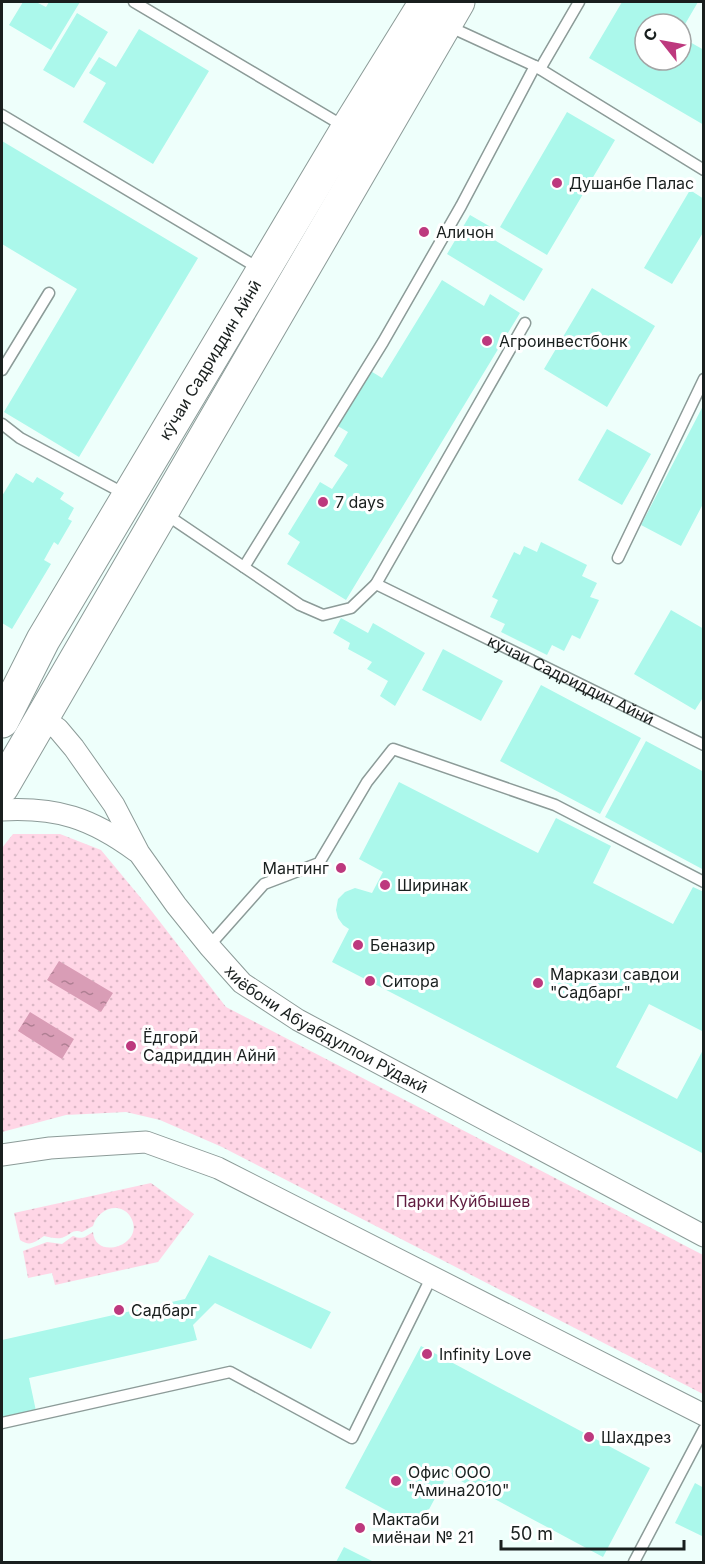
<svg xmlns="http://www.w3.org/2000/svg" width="705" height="1564" font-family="Inter,sans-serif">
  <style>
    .green { fill: url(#green-dots) }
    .water { fill: url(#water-ripples) }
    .building { fill: #abf8eb }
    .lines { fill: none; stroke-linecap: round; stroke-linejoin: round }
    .service-casing { stroke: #8c9b98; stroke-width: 13 }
    .minor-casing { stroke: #8c9b98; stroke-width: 23 }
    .trunk-casing { stroke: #8c9b98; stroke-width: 35 }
    .service { stroke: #fff; stroke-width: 10 }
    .minor { stroke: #fff; stroke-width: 21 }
    .trunk { stroke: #fff; stroke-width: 33 }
    .poi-dot { fill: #bd397e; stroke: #fff; stroke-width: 2 }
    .labels { text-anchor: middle; stroke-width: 6; stroke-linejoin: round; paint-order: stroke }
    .poi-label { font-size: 16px; fill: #191f1e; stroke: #fff; text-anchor: start }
    .street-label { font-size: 16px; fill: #191f1e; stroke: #fff }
    .park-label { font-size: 16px; fill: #601b3f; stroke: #fff }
  </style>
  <defs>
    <pattern id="green-dots" width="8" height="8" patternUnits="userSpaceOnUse" patternTransform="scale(1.5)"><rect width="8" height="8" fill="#ffd6e6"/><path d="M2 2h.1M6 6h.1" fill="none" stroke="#dab7c5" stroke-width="1.8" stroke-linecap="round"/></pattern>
    <pattern id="water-ripples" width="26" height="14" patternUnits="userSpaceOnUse" patternTransform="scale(1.5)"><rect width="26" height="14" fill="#d99db6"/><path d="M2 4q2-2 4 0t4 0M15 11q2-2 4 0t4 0" fill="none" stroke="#af7f93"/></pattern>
  </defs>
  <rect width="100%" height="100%" fill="#eefffb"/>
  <path class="green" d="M13,834H60L101,850L150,909L226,1007L703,1255V1394L222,1147L160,1120L126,1112L66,1115L2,1132V848Z
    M151,1183L194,1214L158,1262L55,1285L52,1273L28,1278L23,1251L47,1242L62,1244L73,1236C82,1240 85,1237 93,1232C95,1262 148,1244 130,1216C119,1201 98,1209 93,1226L82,1232C72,1229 72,1234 64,1237C58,1240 50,1237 44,1236C35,1242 30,1247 20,1240L14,1213Z"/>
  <path class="water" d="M59,961L113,993L101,1012L47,980Z
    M30,1012L74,1039L62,1059L18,1031Z"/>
  <path class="building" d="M23,2H36L46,7L49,2H80L51,50L9,25Z
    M622,2H698L681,31V24H645V60H681V37L704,50V125L589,58Z
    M77,13L108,32L74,88L43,70Z
    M139,29L209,71L153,164L83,122L106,83L89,73L99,57L116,67Z
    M567,112L615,140L547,255L500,227Z
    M2,141L198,258L79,457L4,412L77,289L2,244Z
    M690,190L704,199V231L672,284L644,268Z
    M470,215L496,230L491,238L543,269L524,301L447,254Z
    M442,280L484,306L490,294L520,313L346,600L287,564L300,542L288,534L320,482L332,489L348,465L334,456L348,432L336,425L369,370L382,378Z
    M592,288L655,326L607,407L544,369Z
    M704,404V502L681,546L641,525Z
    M607,429L651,454L622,505L578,480Z
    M16,473L33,483L37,477L64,493L60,499L74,508L68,519L72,521L58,545L54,542L44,560L51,564L12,629L2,623V496Z
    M541,542L587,565L582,576L597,583L590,597L599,600L580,639L572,635L564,651L552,645L547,655L501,632L505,624L490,617L498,600L492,597L514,552L520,555L524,546L537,552Z
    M671,610L704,629V696L695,710L634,674Z
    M341,618L368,633L373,623L425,653L395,706L380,696L388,681L367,669L372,662L348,649L350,643L333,633Z
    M443,649L503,681L481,721L422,690Z
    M541,685L641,738L600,814L500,761Z
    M646,741L704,772V870L605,817Z
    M399,782L538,853L556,818L611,846L593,883L673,924L693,887L704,892V1032L649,1004L616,1067L677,1099L704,1048V1154L332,962L349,929L343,925L338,918L336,910L338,899L345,892L355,888L372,893L383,872L359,859Z
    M209,1255L331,1312L311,1349L215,1303L193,1325L197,1340L29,1378L36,1411L2,1418V1340L185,1299Z
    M421,1346L650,1468L603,1557L448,1474L419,1528L345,1488Z
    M695,1483L704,1488V1537L675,1523Z
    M344,1547L374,1562H336Z"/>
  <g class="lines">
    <defs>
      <g id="service">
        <path d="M134,2L345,127"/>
        <path d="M448,26L535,66L704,170"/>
        <path d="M540,69L579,2"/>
        <path d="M2,115L260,269"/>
        <path d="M2,370L49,293"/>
        <path d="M2,424L20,438L125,494"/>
        <path id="s1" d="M164,513L300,605L323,615L351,608L376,584L704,745"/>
        <path d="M618,558L704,379"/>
        <path d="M244,567L383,342L461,206L535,66"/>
        <path d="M376,584L525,323"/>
        <path d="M209,946L264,884L319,863L367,782L393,749L555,805L704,882"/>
        <path d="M2,1423L230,1372L352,1438L432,1276"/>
        <path d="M634,1562L704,1429"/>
      </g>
      <g id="minor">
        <path id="s2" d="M42,718L58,729L74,748L114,805L139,853L176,905L209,946L242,983L298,1020L704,1236"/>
        <path d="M2,810C57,807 91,818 136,851"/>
        <path d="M2,1155L50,1148L146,1142L218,1168L704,1415"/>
      </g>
      <g id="trunk">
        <path id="s3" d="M2,721L43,640L348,128L426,2"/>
        <path d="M2,787L458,2"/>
      </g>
    </defs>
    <use href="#service" class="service-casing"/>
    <use href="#minor" class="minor-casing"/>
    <use href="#trunk" class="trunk-casing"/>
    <use href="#service" class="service"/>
    <use href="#minor" class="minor"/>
    <use href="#trunk" class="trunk"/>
  </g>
  <g class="poi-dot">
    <circle cx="557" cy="183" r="6"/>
    <circle cx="424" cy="232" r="6"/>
    <circle cx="487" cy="341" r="6"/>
    <circle cx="323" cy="502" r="6"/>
    <circle cx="341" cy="868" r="6"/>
    <circle cx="385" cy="885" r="6"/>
    <circle cx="358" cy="945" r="6"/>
    <circle cx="370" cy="981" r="6"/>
    <circle cx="538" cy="983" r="6"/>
    <circle cx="131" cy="1046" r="6"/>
    <circle cx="119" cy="1310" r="6"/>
    <circle cx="427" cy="1354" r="6"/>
    <circle cx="589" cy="1437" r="6"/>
    <circle cx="396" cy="1481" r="6"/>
    <circle cx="360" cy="1528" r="6"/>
  </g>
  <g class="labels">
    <g class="poi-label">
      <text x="569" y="189">Душанбе Палас</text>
      <text x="436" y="238">Аличон</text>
      <text x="499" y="347">Агроинвестбонк</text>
      <text x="335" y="508">7 days</text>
      <text x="329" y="874" text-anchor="end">Мантинг</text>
      <text x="397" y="891">Ширинак</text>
      <text x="370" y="951">Беназир</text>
      <text x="550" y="980">Маркази савдои<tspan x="550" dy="18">"Садбарг"</tspan></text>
      <text x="382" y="987">Ситора</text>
      <text x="143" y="1043">Ёдгорӣ<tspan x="143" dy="18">Садриддин Айнӣ</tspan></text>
      <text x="131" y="1316">Садбарг</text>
      <text x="439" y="1360">Infinity Love</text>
      <text x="601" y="1443">Шахдрез</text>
      <text x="408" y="1478">Офис ООО<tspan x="408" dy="18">"Амина2010"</tspan></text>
      <text x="372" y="1525">Мактаби<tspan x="372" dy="18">миёнаи № 21</tspan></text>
    </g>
    <g class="street-label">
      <text dy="6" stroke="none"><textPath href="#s3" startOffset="417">кӯчаи Садриддин Айнӣ</textPath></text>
      <text dy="6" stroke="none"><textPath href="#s1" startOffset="470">кӯчаи Садриддин Айнӣ</textPath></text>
      <text dy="6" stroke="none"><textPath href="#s2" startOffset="430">хиёбони Абуабдуллои Рӯдакӣ</textPath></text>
    </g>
    <g class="park-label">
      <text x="463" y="1207">Парки Куйбышев</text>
    </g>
  </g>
  <rect width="705" height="1564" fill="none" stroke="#191f1e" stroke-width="6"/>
  <g transform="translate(663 42) rotate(301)"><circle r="28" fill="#ffffff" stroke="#a3a5a5" stroke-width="1.5"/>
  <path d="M0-4.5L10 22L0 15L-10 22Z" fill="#bd397e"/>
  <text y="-9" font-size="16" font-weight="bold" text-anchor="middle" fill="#191f1e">С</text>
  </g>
  <path d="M501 1540v9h183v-9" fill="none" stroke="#191f1e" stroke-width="3"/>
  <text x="510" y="1540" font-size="18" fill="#191f1e" stroke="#ffffff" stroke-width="4.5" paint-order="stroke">50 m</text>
</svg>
